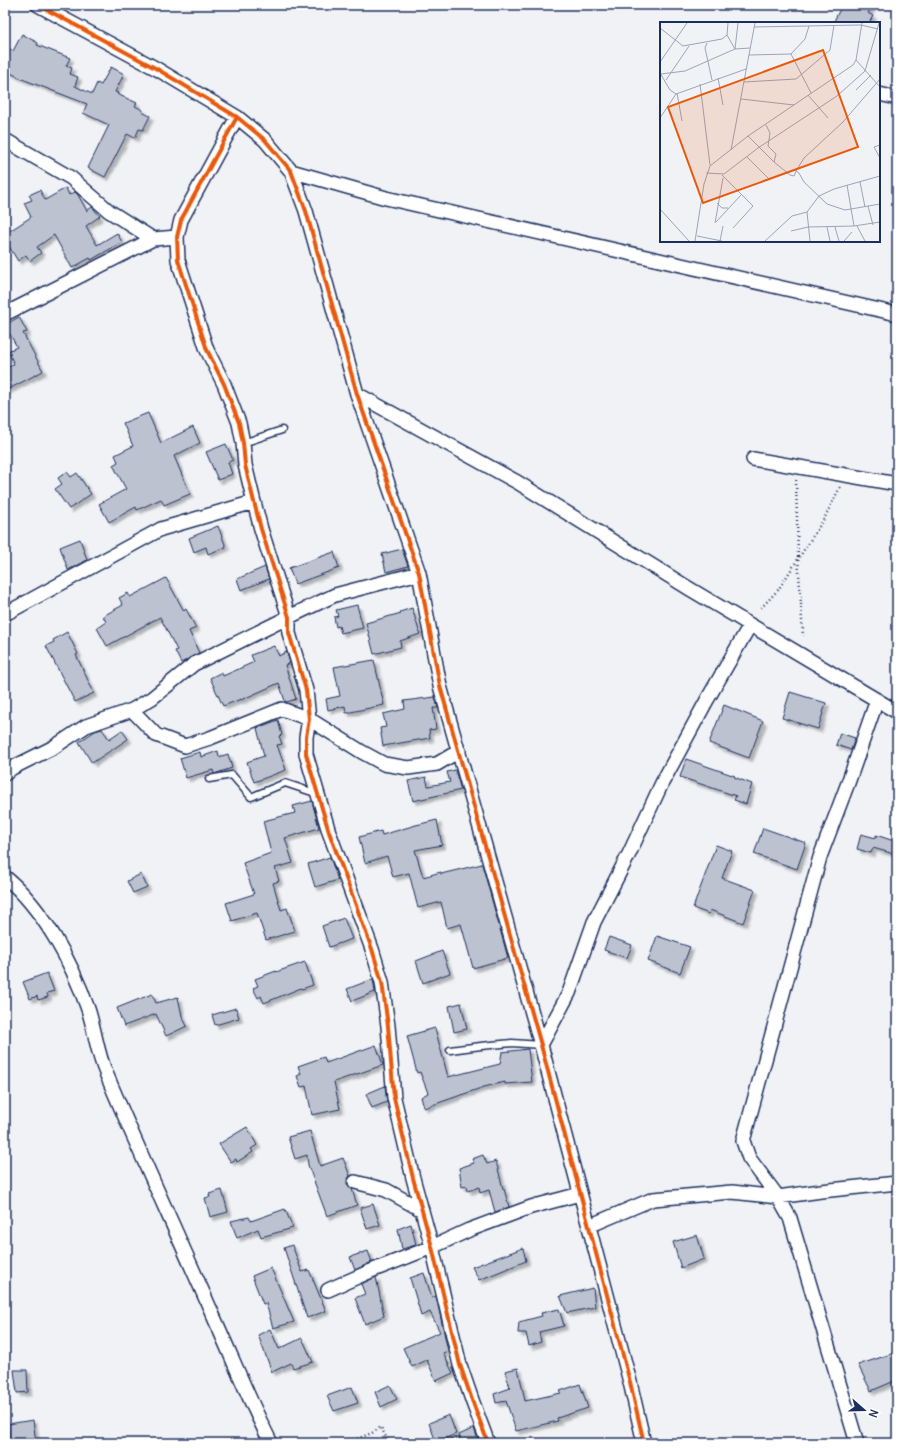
<svg xmlns="http://www.w3.org/2000/svg" width="902" height="1448" font-family="Delius,sans-serif">
  <style>
    .building { fill: #bcc2d0; stroke: #1b2f5e; filter: url(#shadow) }
    .lines { fill: none; stroke-linecap: round; stroke-linejoin: round }
    .service-casing { stroke: #1b2f5e; stroke-width: 9 }
    .minor-casing { stroke: #1b2f5e; stroke-width: 16 }
    .path { stroke: #1b2f5e; stroke-width: 2.5; stroke-dasharray: 1 3; stroke-linecap: butt }
    .service { stroke: #fff; stroke-width: 6 }
    .minor { stroke: #fff; stroke-width: 13 }
    .cycleway-casing { stroke: #fff; stroke-width: 6 }
    .cycleway { stroke: #e8590c; stroke-width: 4 }
    .inset-road { fill: none; stroke: #9ba4b9; stroke-width: 1 }
    .view { fill: #e8590c; fill-opacity: 0.15; stroke: #e8590c; stroke-width: 2 }
    .inset-edge { fill: none; stroke: #1b2f5e; stroke-width: 2 }
  </style>
  <defs>
    <filter id="shadow"><feDropShadow dx="3.5" dy="3.5" stdDeviation="1" flood-color="#0004"/></filter>
  </defs>
  <rect width="100%" height="100%" fill="#f1f2f5"/>
  <filter id="ink" filterUnits="userSpaceOnUse"><feTurbulence type="fractalNoise" baseFrequency=".025" numOctaves="2"/><feDisplacementMap in="SourceGraphic" scale="8" xChannelSelector="R" yChannelSelector="G"/><feConvolveMatrix kernelMatrix="1 2 1 2 8 2 1 2 1" color-interpolation-filters="sRGB"/></filter>
  <g filter="url(#ink)">
    <path class="building" d="M842,5H873L868,13L873,16L869,23H833Z
      M22,34L38,43L37,45L70,58L66,66L72,68L70,74L78,77L75,86L92,94L97,83L101,85L111,67L124,74L115,92L118,93L117,94L137,103L135,106L143,110L142,112L150,116L143,130L139,129L135,138L127,134L105,177L88,168L109,125L83,113L87,104L22,79L5,70V58L10,49L13,51Z
      M66,188L69,195L75,192L78,195L87,211L92,207L100,216L86,226L97,245L117,233L122,242L91,260L90,258L72,268L54,235L37,247L41,253L30,261L26,255L18,261L5,240V234L31,217L24,203L32,200L29,195L40,190L45,200Z
      M19,317L27,332L23,333L43,371L5,391V369L14,364L8,351L17,347L5,325Z
      M148,413L161,443L193,427L200,443L174,456L190,494L164,505L161,499L137,510L136,507L109,522L99,504L126,489L113,465L118,462L115,455L133,446L123,423Z
      M226,444L233,460L228,462L232,474L218,480L206,452Z
      M67,472L71,477L77,473L91,494L69,509L55,489L62,484L58,478Z
      M218,526L226,547L208,554L206,547L194,552L189,538Z
      M80,539L87,560L68,570L60,547Z
      M402,549L408,566L386,572L382,554Z
      M334,552L339,568L295,584L289,568Z
      M265,567L269,579L241,590L237,579Z
      M166,578L184,611L186,609L196,628L189,631L199,653L181,663L175,651L177,650L160,617L107,646L97,628L106,622L103,616L123,605L119,598L128,593L130,597Z
      M357,605L363,628L341,633L339,626L336,627L334,617L338,616L336,610Z
      M412,608L420,634L400,641L401,647L374,654L366,623L401,613L400,612Z
      M67,632L78,654L76,655L94,693L75,702L46,646L54,642L53,640Z
      M274,646L279,656L286,652L287,653L290,663L285,665L296,699L287,702L285,701L279,683L241,700V699L223,706L210,678L222,672L223,676L254,662L251,655Z
      M374,660L384,705L346,713L345,706L328,710L326,699L340,696L334,667Z
      M790,692L826,703L818,729L782,718Z
      M435,697L438,708H433L436,729L429,730L430,738L383,746L380,728L386,727L383,714L405,709L404,701Z
      M724,705L763,721L749,758L709,743Z
      M278,720L282,735L279,736L282,744L277,745L286,770L254,782L247,762L264,756L257,728Z
      M102,729L109,739L122,730L128,739L92,763L79,742L95,731Z
      M840,733L855,738L851,750L836,745Z
      M218,751L219,757L228,754L232,768L214,774L213,770L186,778L180,758L200,752L201,757Z
      M686,759L735,776L734,777L752,784L746,804L734,800L736,796L680,777Z
      M455,770L461,790L413,801L408,781L426,777L428,786L450,782L447,772Z
      M312,801L319,828L285,838L293,863L275,868L279,881L273,883L281,910L287,908L295,931L266,940L257,913L232,921L226,903L254,894L243,863L271,853L263,821L295,813L293,806Z
      M437,820L442,845L415,850L423,877L441,872V874L482,864L508,958L473,968L461,924L447,928L441,902L418,908L409,873L393,877L387,856L365,863L359,837L381,831L382,835L416,825Z
      M763,828L806,843L797,869L754,854Z
      M861,834L876,838V835L897,842L894,854L873,848L871,853L857,849Z
      M716,845L732,851L722,878L755,890L743,923L710,910L709,914L693,908Z
      M330,857L338,880L315,887L308,864Z
      M141,874L147,887L133,893L127,881Z
      M344,918L352,939L329,947L322,926Z
      M657,936L690,947L680,973L648,961Z
      M609,937L632,945L627,958L604,950Z
      M442,951L450,973L423,983L416,961Z
      M305,962L313,985L302,989L301,988L264,1003L261,996L258,998L253,988L258,986L255,979L276,971V972Z
      M47,973L54,991L47,993L48,997L38,1000L37,996L30,999L23,982Z
      M373,979L375,992L352,1001L347,989Z
      M152,994L156,1003L178,997L182,1016L187,1026L166,1036L156,1014L124,1026L117,1008Z
      M461,1003L467,1029L454,1032L449,1006Z
      M236,1008L239,1018L215,1025L212,1015Z
      M435,1028L448,1077L500,1064L502,1052L528,1049L532,1082L505,1084V1082L484,1087L424,1108L421,1097L428,1093L420,1072L417,1073L407,1036Z
      M376,1045L383,1065L334,1082L340,1109L312,1115L306,1086L301,1087L297,1076L301,1074L298,1066L324,1057L326,1063Z
      M385,1086L387,1102L372,1108L366,1094Z
      M247,1127L257,1145L251,1149L253,1152L237,1162L236,1159L231,1162L219,1144Z
      M310,1131L320,1166L343,1158L350,1176L347,1180V1184L352,1189L357,1205L327,1216L308,1165L307,1155L295,1159L288,1137Z
      M483,1155L487,1164L496,1161L503,1189H504L509,1207L495,1212L489,1190L480,1193L479,1187L468,1191L467,1186L462,1187L459,1168L474,1163L472,1159Z
      M222,1190L228,1212L210,1217L205,1198L210,1197L209,1194Z
      M373,1204L380,1225L367,1229L360,1208Z
      M285,1209L293,1228L261,1237L258,1229L237,1238L231,1221L249,1217L251,1221Z
      M411,1224L416,1245L402,1249L398,1229Z
      M697,1235L704,1259L681,1268L673,1242Z
      M292,1245L302,1272L309,1270L326,1311L307,1318L284,1248Z
      M523,1248L526,1261L479,1280L472,1267Z
      M368,1251L372,1262L355,1270L350,1257Z
      M271,1268L294,1322L273,1328L266,1303L263,1304L252,1276Z
      M424,1273L432,1298L436,1296L448,1351L443,1353L453,1373L436,1381L427,1360L412,1367L403,1348L440,1332L430,1312L421,1316L419,1308L410,1278Z
      M376,1277L384,1316L365,1324L355,1298L365,1294L361,1284Z
      M593,1288L595,1307L567,1313L560,1296Z
      M559,1309L564,1326L539,1332L541,1342L529,1346L526,1333H518L519,1322L542,1316L541,1313Z
      M270,1329L279,1349L302,1338L313,1362L293,1368L291,1363L272,1372L258,1335Z
      M897,1352V1380L871,1391L858,1365Z
      M518,1368L525,1401L561,1393L560,1391L580,1384L588,1408L557,1418L558,1421L516,1431L506,1401L496,1403L494,1394L510,1388L505,1371Z
      M14,1370H27L28,1392L17,1393Z
      M390,1385L397,1399L381,1407L375,1392Z
      M352,1387L358,1403L334,1411L327,1396Z
      M449,1415L456,1434L436,1442L429,1423Z
      M33,1420L36,1443H10L8,1424Z
      M474,1428L479,1443H461L459,1435Z"/>
    <g class="lines">
      <defs>
        <path id="service" d="M243,443L282,430
          M209,779L232,775L251,797L285,783L318,794
          M450,1050L481,1046L512,1043L541,1045"/>
        <path id="minor" d="M38,5L157,69L237,117L265,140L291,171L306,211L357,394L419,573L440,686L541,1045L630,1382L644,1443
          M879,94L897,98
          M237,117L181,220L177,237L178,260L207,350L224,384L239,423L243,443L245,465L254,502L261,529L289,617V633L306,690L309,719L306,737V754L329,832L372,949L382,982L388,1026L394,1098L413,1178L432,1247L460,1365L472,1400L488,1443
          M5,140L71,178L109,211L153,239
          M291,171L386,198L897,314
          M5,314L153,239L177,237
          M357,394L517,482L690,589L897,712
          M753,459L897,484
          M5,614L161,529L254,502
          M132,710L152,698L194,664L289,617L335,595L419,573
          M5,774L12,768L54,747L86,726L132,710L156,735L185,746L210,738L282,709L309,719L362,752L384,764L408,768L437,764L459,751
          M5,877C43,908 72,963 88,1009C95,1030 97,1053 106,1073C140,1154 177,1233 212,1313C232,1357 249,1400 271,1443
          M541,1045L569,993L594,922L629,854L662,783L707,700L750,625
          M355,1182L386,1190L422,1210
          M589,1226L653,1199L732,1192L778,1197L821,1191L897,1183
          M328,1290L371,1271L432,1247L469,1230L531,1207L580,1194
          M857,1443L790,1218L778,1197L749,1158L743,1141L820,857L848,783L877,700"/>
      </defs>
      <use href="#service" class="service-casing"/>
      <use href="#minor" class="minor-casing"/>
      <path class="path" d="M796,480L798,557L803,636
        M761,608L778,590L824,519L840,487
        M346,1443L372,1433L381,1427L389,1443"/>
      <use href="#service" class="service"/>
      <use href="#minor" class="minor"/>
      <defs>
        <path id="cycleway" d="M38,5L157,69L237,117L265,140L291,171L306,211L357,394L419,573L440,686L541,1045L630,1382L644,1443
          M237,117L181,220L177,237L178,260L207,350L224,384L239,423L243,443L245,465L254,502L261,529L289,617V633L306,690L309,719L306,737V754L329,832L372,949L382,982L388,1026L394,1098L413,1178L432,1247L460,1365L472,1400L488,1443"/>
      </defs>
      <use href="#cycleway" class="cycleway-casing"/>
      <use href="#cycleway" class="cycleway"/>
    </g>
  </g>
  <g transform="translate(660 22)">
    <rect width="220" height="220" fill="#f1f2f5"/>
    <path class="inset-road" d="M68,1L67,13L75,27L90,26M94,5L201,3L218,7M0,6L23,24L62,17L67,13M47,21L45,26L52,58M131,32L151,71M89,33L131,32L145,17L149,4M196,38L220,65M0,40L27,1M0,51L10,68L16,72M1,52L25,49L75,27L78,1M58,56L63,83M6,58L29,24M84,60L136,57L170,28L174,3M40,62L50,143M196,68L211,53M17,71L22,99M148,73L168,96M81,77L134,83M0,96L16,72L86,47M106,103L110,111L108,124L116,132L114,140L130,153L134,154L136,149L139,151L144,160L167,182L185,188L220,182M88,114L114,140M220,123L214,125L220,136M71,128L95,1M87,135L110,158M136,149L144,136L183,100L220,57M46,151L64,152L98,126L177,74L205,49L219,1M62,153L93,184L73,206M200,160L205,185M187,163L194,204M57,181L62,186H68M208,184L213,203M0,187L29,219M56,200L81,173M55,201L63,156M197,204L205,219M167,205L170,219M175,205L179,219M131,209L148,205L194,204L220,200M37,214L62,219M35,219L44,162L50,144L88,114L193,43L196,38L202,1M60,219L63,204M105,219L132,194L147,190M150,219L147,190L159,174L174,167L220,154M184,219L192,210"/>
    <path class="view" d="M163,28L198,125L43,181L8,85Z"/>
    <rect width="220" height="220" class="inset-edge"/>
  </g>
  <rect width="902" height="1448" fill="none" stroke="#fff" stroke-width="20"/>
  <rect x="10" y="10" width="882" height="1428" fill="none" stroke="#1b2f5e" stroke-width="1.5" filter="url(#ink)"/>
  <g transform="translate(864 1410) rotate(110)" stroke="#ffffff" stroke-width="3" paint-order="stroke">
  <path d="M0-3L7 15L0 10L-7 15Z" fill="#1b2f5e"/>
  <text y="-6" font-size="11" font-weight="bold" text-anchor="middle" fill="#1b2f5e">N</text>
  </g>
</svg>
